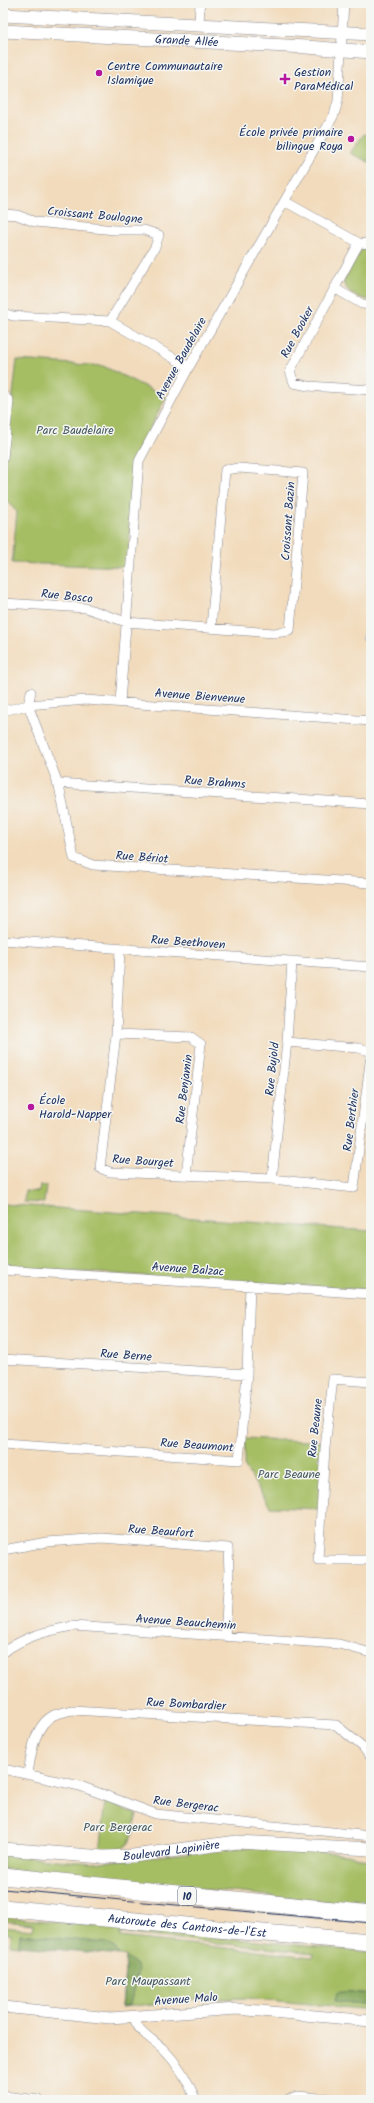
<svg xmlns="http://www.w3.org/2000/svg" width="374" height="2103" font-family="Kalam,sans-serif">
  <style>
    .green { fill: #a6be63; stroke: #607660; fill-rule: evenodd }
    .forest { fill: #84a559; stroke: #506a5c }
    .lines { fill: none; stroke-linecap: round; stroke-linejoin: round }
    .minor-casing { stroke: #86858d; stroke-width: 10 }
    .tertiary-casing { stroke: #86858d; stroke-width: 12 }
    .secondary-casing { stroke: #86858d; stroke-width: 14 }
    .motorway-casing { stroke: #86858d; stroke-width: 18 }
    .minor { stroke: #fff; stroke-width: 9 }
    .tertiary { stroke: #fff; stroke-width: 11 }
    .secondary { stroke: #fff; stroke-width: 13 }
    .motorway { stroke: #fff; stroke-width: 17 }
    .tram { stroke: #1b2f5e; stroke-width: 1 }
    .poi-dot { fill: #b5179e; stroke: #f6f6f2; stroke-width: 1.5 }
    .labels { text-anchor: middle; stroke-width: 3; stroke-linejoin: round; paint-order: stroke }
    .shield { fill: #f6f6f2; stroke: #5d6b8a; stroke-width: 1 }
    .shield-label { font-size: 11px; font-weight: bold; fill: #1b2f5e }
    .street-label { font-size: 12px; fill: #1b2f5e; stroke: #f6f6f2 }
    .poi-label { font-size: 12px; fill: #1b2f5e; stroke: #f6f6f2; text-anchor: start }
    .park-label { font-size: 12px; fill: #455a60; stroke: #f6f6f2 }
  </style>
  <rect width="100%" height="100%" fill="#f6f6f2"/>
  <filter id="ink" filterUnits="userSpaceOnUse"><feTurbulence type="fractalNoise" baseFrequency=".025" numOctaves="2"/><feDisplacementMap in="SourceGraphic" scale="8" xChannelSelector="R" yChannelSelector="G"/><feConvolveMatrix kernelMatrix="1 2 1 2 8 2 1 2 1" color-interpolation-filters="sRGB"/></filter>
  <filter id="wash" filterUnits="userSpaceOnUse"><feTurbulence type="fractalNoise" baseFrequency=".012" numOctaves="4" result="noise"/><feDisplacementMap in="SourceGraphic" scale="16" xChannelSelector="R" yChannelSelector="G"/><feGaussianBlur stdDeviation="0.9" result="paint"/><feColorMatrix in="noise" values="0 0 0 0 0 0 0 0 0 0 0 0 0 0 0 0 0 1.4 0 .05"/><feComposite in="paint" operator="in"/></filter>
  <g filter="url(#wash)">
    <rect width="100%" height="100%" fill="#f2dbbc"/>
    <path class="green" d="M364,134L371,136V163L350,153Z
      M362,248L371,249V300C359,299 348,294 343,282Z
      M17,360L103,366L166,397L134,460L128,567L12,563L17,512L3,496V479Z
      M40,1185L46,1186L44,1203L24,1202L25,1191L39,1192Z
      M3,1204L371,1231V1290L3,1267Z
      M245,1438L325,1442L319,1509L270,1507L244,1466Z
      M105,1802L137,1814C129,1845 134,1850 99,1852Z
      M246,1847L348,1854L371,1861V1906L82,1877V1874H78V1876L3,1869V1855L91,1863Z
      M3,1917L371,1952V1994L340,1991L335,2001L371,2005V2010L247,1998L196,2000L122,2007L126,1956L120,1955L113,1946L20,1934L19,1946L10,1945L11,1934L3,1933V1927L32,1930L33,1924L3,1921ZM120,1933L314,1953L313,1957L120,1937Z"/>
    <path class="forest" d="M20,1934L106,1943L113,1946L120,1955L19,1946Z
      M126,1957L137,1966L138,1970L130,2005L122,2007Z
      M340,1991L371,1994V2005L335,2001L337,1992Z"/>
  </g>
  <g filter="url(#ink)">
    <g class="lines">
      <defs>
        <path id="minor" d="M199,25L200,3
          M286,202L359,243L371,244
          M3,214L17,215L35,222L115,230H144L159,235L155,247L110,321
          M359,243L290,371L294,383L308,386L371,390
          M334,288L362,304L371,305
          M3,313L13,316L110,321L189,367
          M3,395L9,401L3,458
          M3,603L86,608L126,622L274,633L290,631L303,473L239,468L225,470L211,628
          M371,635V638
          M31,692L28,705L59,786L74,858L93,865L371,883
          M120,702L139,461L189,367L334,115L338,101L344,3
          M3,711L28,705L86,700L371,721
          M57,783L371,804
          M3,940L371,967
          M120,950L116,1034L100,1168L110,1172L272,1179L354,1188L371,1055
          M116,1034L191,1037L201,1044L186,1175
          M287,1042L358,1048L371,1051
          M272,1179L287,1042L292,961
          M3,1270L371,1294
          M3,1359L247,1374
          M371,1382L333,1379L325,1448L318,1560H371
          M3,1444L239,1460L247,1374L250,1285
          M3,1550L47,1542L102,1538L228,1548L229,1572L225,1637
          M3,1652C28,1635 44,1632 73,1626L339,1644L371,1653
          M3,1769L80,1786L156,1814L371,1836
          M28,1774C31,1754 34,1725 54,1715C60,1713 67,1711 72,1710L336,1725L363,1747L371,1758
          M134,2016C136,2031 151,2038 162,2048C176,2062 189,2081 195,2100
          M3,2096L39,2100
          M287,2100L297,2096L341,2100"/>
        <path id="tertiary" d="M3,2007L110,2018L237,2009L371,2021"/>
        <g id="secondary">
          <path d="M3,15L371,34"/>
          <path id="s1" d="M3,31L306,47L371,52"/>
          <path id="s2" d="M3,1849L103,1857L133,1856L237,1842L371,1849"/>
        </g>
        <g id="motorway">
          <path d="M3,1876L371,1914"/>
          <path id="s3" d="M3,1908L217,1929L371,1942"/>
        </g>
      </defs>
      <use href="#minor" class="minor-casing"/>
      <use href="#tertiary" class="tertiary-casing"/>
      <use href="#secondary" class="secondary-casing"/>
      <use href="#motorway" class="motorway-casing"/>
      <use href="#minor" class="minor"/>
      <use href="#tertiary" class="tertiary"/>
      <use href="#secondary" class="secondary"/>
      <use href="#motorway" class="motorway"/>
      <path class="tram" d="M3,1889L371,1923"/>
    </g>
  </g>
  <g class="poi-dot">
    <circle cx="99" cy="73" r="4"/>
    <path d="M283 73h4v4h4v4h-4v4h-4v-4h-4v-4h4z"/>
    <circle cx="351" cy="139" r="4"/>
    <circle cx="31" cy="1107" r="4"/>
  </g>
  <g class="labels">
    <rect class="shield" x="178" y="1887" width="18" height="18" rx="3"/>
    <g class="shield-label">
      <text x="187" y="1900">10</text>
    </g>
    <g class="street-label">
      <text dy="4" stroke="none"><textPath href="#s1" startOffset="184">Grande Allée</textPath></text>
      <text transform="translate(95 215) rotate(5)" y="4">Croissant Boulogne</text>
      <text transform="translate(297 332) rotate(-62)" y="4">Rue Booker</text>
      <text transform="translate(181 358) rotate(-61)" y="4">Avenue Baudelaire</text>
      <text transform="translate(288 521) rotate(-86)" y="4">Croissant Bazin</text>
      <text transform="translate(67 596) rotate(6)" y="4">Rue Bosco</text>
      <text transform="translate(200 696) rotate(4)" y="4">Avenue Bienvenue</text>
      <text transform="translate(215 782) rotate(4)" y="4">Rue Brahms</text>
      <text transform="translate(142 857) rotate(4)" y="4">Rue Bériot</text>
      <text transform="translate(188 942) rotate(4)" y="4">Rue Beethoven</text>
      <text transform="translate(272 1069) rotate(-84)" y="4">Rue Bujold</text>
      <text transform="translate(184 1089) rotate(-83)" y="4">Rue Benjamin</text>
      <text transform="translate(351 1120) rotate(-83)" y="4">Rue Berthier</text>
      <text transform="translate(143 1161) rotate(4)" y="4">Rue Bourget</text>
      <text transform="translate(188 1269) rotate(4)" y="4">Avenue Balzac</text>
      <text transform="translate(126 1355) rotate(4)" y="4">Rue Berne</text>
      <text transform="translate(315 1428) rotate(-84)" y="4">Rue Beaune</text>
      <text transform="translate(197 1445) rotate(4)" y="4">Rue Beaumont</text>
      <text transform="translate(161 1531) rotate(4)" y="4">Rue Beaufort</text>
      <text transform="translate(186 1622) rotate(4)" y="4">Avenue Beauchemin</text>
      <text transform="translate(186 1704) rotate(3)" y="4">Rue Bombardier</text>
      <text transform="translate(186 1804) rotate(7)" y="4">Rue Bergerac</text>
      <text dy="4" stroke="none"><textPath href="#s2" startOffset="169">Boulevard Lapinière</textPath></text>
      <text dy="4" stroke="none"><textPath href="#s3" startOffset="185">Autoroute des Cantons-de-l'Est</textPath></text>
      <text transform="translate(186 1999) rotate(-4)" y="4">Avenue Malo</text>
    </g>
    <g class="poi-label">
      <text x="107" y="70">Centre Communautaire<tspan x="107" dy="14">Islamique</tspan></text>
      <text x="294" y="76">Gestion<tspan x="294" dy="14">ParaMédical</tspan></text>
      <text x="343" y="136" text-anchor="end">École privée primaire<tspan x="343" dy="14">bilingue Roya</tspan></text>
      <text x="39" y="1104">École<tspan x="39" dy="14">Harold-Napper</tspan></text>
    </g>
    <g class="park-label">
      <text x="75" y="434">Parc Baudelaire</text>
      <text x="289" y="1478">Parc Beaune</text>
      <text x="118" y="1831">Parc Bergerac</text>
      <text x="148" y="1985">Parc Maupassant</text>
    </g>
  </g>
  <rect width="374" height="2103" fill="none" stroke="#f6f6f2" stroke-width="16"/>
</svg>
